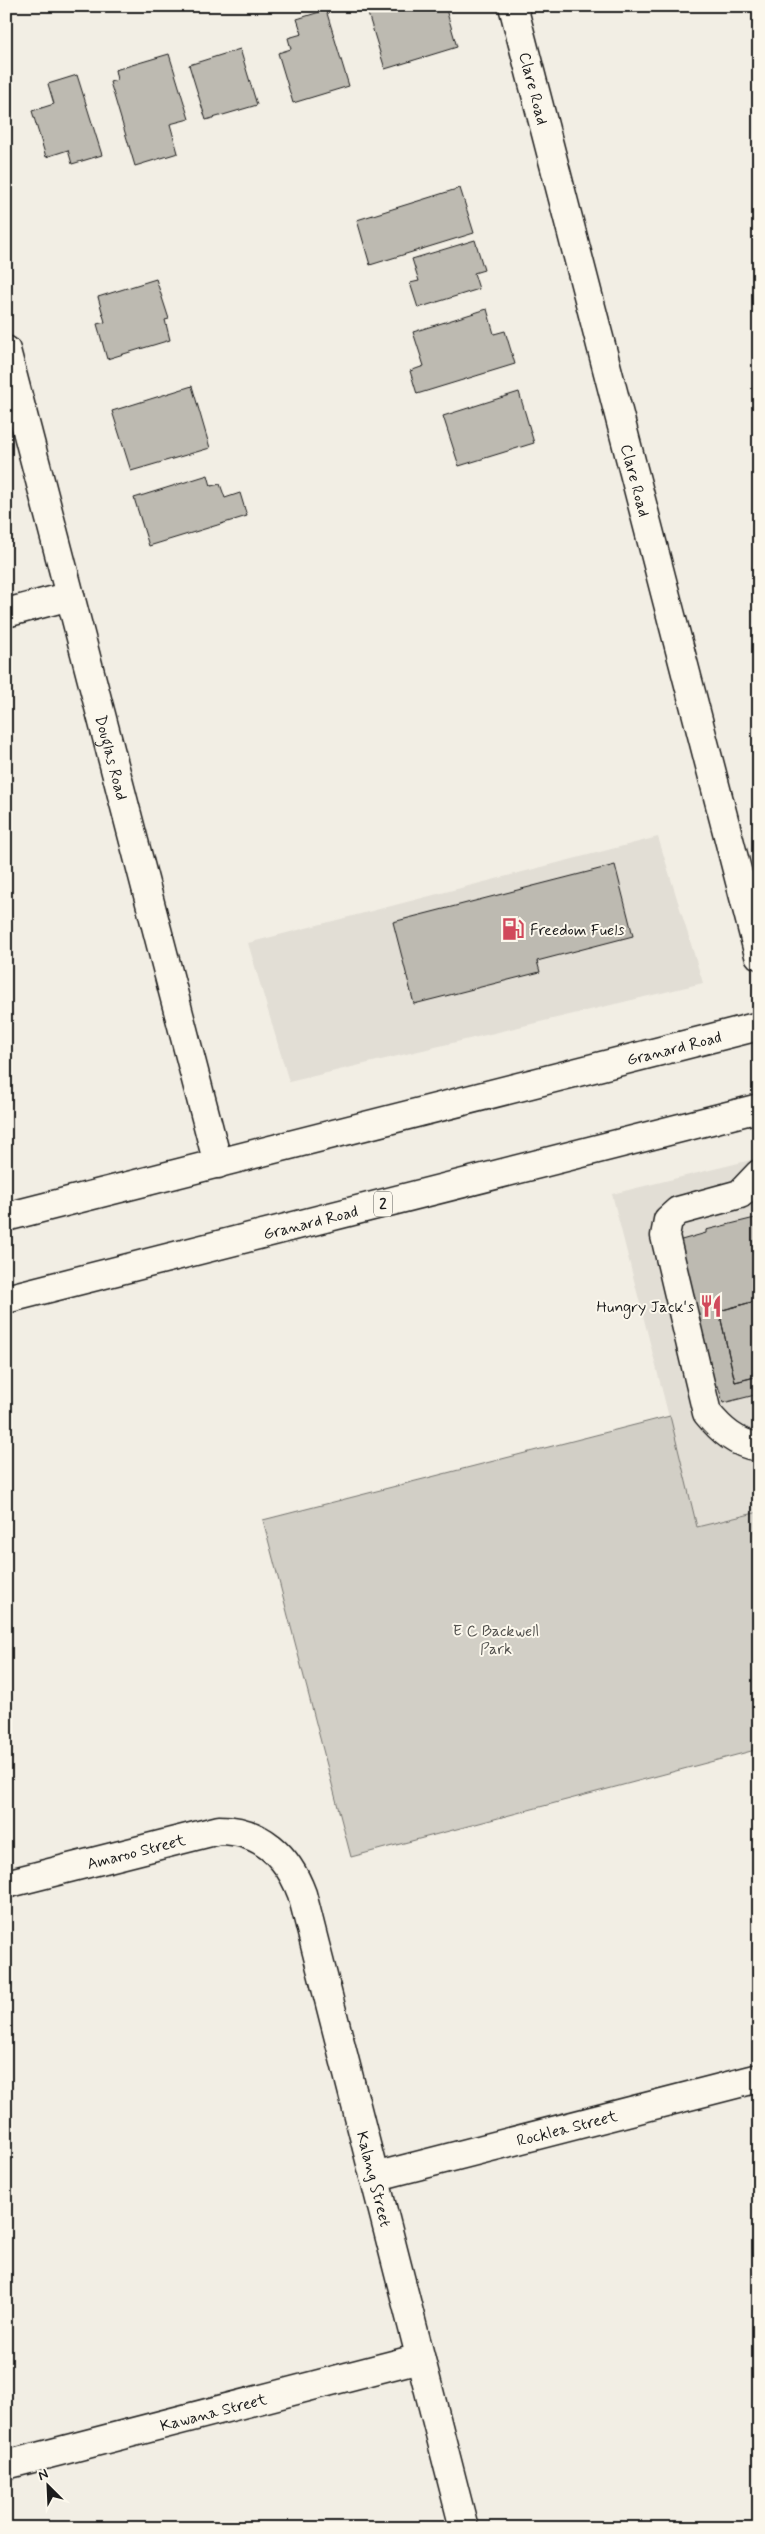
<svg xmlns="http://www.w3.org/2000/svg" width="765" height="2534" font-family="Mynerve,sans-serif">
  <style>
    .built { fill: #e2ded5 }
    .green { fill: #d2cfc6; stroke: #777671 }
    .building { fill: #bdbab1; stroke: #1c1c1c }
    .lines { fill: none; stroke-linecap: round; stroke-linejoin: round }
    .minor-casing { stroke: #1c1c1c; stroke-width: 31 }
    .highway-casing { stroke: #1c1c1c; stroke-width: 31 }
    .minor { stroke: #fbf7ec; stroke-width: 28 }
    .highway { stroke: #fbf7ec; stroke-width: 28 }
    .labels { text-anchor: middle; stroke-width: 4; stroke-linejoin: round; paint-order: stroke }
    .shield { fill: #fbf7ec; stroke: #5f5e5a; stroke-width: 1 }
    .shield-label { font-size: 15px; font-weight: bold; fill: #1c1c1c }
    .street-label { font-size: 16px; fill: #1c1c1c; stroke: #fbf7ec }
    .poi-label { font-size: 16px; fill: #1c1c1c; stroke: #fbf7ec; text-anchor: start }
    .park-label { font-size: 16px; fill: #53524f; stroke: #fbf7ec }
  </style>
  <rect width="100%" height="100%" fill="#f2eee4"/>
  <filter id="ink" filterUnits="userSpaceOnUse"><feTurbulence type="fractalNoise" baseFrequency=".02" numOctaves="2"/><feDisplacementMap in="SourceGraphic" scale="10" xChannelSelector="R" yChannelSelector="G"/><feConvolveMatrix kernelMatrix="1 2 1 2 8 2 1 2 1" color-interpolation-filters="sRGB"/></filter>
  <g filter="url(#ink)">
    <path class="built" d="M658,837L703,983L289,1082L248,943Z
      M759,1158V1512L697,1527L612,1194Z"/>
    <path class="green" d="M670,1416L697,1527L759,1512V1749L351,1857L263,1520Z"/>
    <path class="building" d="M445,6L457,47L385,69L366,7Z
      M326,10L349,86L293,103L278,53L291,49L288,38L302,34L297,19Z
      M240,49L257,105L206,120L189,65Z
      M169,54L189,119L170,124L178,153L135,166L110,82L117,80L115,70Z
      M77,75L102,155L72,164L68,150L46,157L32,111L54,104L48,84Z
      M460,188L474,233L370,265L357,220Z
      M475,240L484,270L474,273L479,289L418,308L410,283L419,281L412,259Z
      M156,279L169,319L165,320L170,340L107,359L97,324L105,322L98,297Z
      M487,309L494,334L505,331L515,364L417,394L410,371L424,366L413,332Z
      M192,386L210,448L131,471L112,411Z
      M519,392L534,443L459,466L443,416Z
      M208,475L211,486L220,484L225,498L240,493L247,516L149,546L134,498Z
      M615,865L633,936L537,961L540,972L414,1004L393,922Z
      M759,1217V1300L719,1311L735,1382L759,1376V1394L723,1403L718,1386L714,1387L678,1241L706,1233V1230Z
      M759,1300V1376L735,1382L719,1311Z"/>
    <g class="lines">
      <defs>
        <g id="minor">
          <path id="s1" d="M513,6L759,955"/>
          <path id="s2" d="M6,350L218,1164"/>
          <path d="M6,613L70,596"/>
          <path d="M759,1174L740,1194L678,1211L668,1220L665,1236L707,1413C721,1430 736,1444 759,1447"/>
          <path id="s3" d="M6,1884L219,1830C261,1830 288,1856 302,1894L464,2528"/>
          <path id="s4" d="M374,2177L759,2078"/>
          <path id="s5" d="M6,2465L420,2358"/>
        </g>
        <g id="highway">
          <path id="s6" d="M6,1217L759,1026"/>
          <path id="s7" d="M6,1299L759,1108"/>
        </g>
      </defs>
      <use href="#minor" class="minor-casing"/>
      <use href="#highway" class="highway-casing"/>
      <use href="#minor" class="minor"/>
      <use href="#highway" class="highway"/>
    </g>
  </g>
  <defs>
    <symbol id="fuel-bare" viewBox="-9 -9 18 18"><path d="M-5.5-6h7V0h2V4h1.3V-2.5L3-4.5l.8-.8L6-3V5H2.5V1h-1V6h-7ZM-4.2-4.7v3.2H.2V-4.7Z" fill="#d1495b" stroke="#fbf7ec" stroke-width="2.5" paint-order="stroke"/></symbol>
    <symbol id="restaurant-bare" viewBox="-9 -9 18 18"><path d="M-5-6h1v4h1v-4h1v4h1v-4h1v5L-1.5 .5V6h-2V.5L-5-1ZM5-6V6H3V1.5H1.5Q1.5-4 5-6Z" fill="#d1495b" stroke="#fbf7ec" stroke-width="2.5" paint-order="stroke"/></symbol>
  </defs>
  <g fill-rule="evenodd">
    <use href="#fuel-bare" x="497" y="913" width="32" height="32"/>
    <use href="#restaurant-bare" x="695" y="1290" width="32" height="32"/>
  </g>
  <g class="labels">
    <rect class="shield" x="374" y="1191.5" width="18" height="25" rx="4"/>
    <g class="shield-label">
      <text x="383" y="1209">2</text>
    </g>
    <g class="street-label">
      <text dy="6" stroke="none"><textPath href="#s1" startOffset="85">Clare Road</textPath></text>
      <text dy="6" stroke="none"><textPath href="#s1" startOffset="490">Clare Road</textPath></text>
      <text dy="6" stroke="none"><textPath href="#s2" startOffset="421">Douglas Road</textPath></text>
      <text dy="6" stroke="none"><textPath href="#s6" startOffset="689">Granard Road</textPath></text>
      <text dy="6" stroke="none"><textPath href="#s7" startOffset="314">Granard Road</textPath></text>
      <text dy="6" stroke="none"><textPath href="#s3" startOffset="134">Amaroo Street</textPath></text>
      <text dy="6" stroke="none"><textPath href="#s4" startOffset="199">Rocklea Street</textPath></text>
      <text dy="6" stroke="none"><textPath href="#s3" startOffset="626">Kalang Street</textPath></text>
      <text dy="6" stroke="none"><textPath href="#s5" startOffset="214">Kawana Street</textPath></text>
    </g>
    <g class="poi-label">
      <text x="530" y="935">Freedom Fuels</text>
      <text x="694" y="1312" text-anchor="end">Hungry Jack's</text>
    </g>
    <g class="park-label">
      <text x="496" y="1636">E C Backwell<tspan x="496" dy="18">Park</tspan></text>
    </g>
  </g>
  <rect width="765" height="2534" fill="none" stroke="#fbf7ec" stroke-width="25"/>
  <rect x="12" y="12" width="740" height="2509" fill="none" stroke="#1c1c1c" stroke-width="2" filter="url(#ink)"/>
  <g transform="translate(48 2486) rotate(336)" stroke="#fbf7ec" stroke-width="4" paint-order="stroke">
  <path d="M0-4L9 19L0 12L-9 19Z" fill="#1c1c1c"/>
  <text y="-8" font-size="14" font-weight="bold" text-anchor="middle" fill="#1c1c1c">N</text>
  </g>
</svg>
